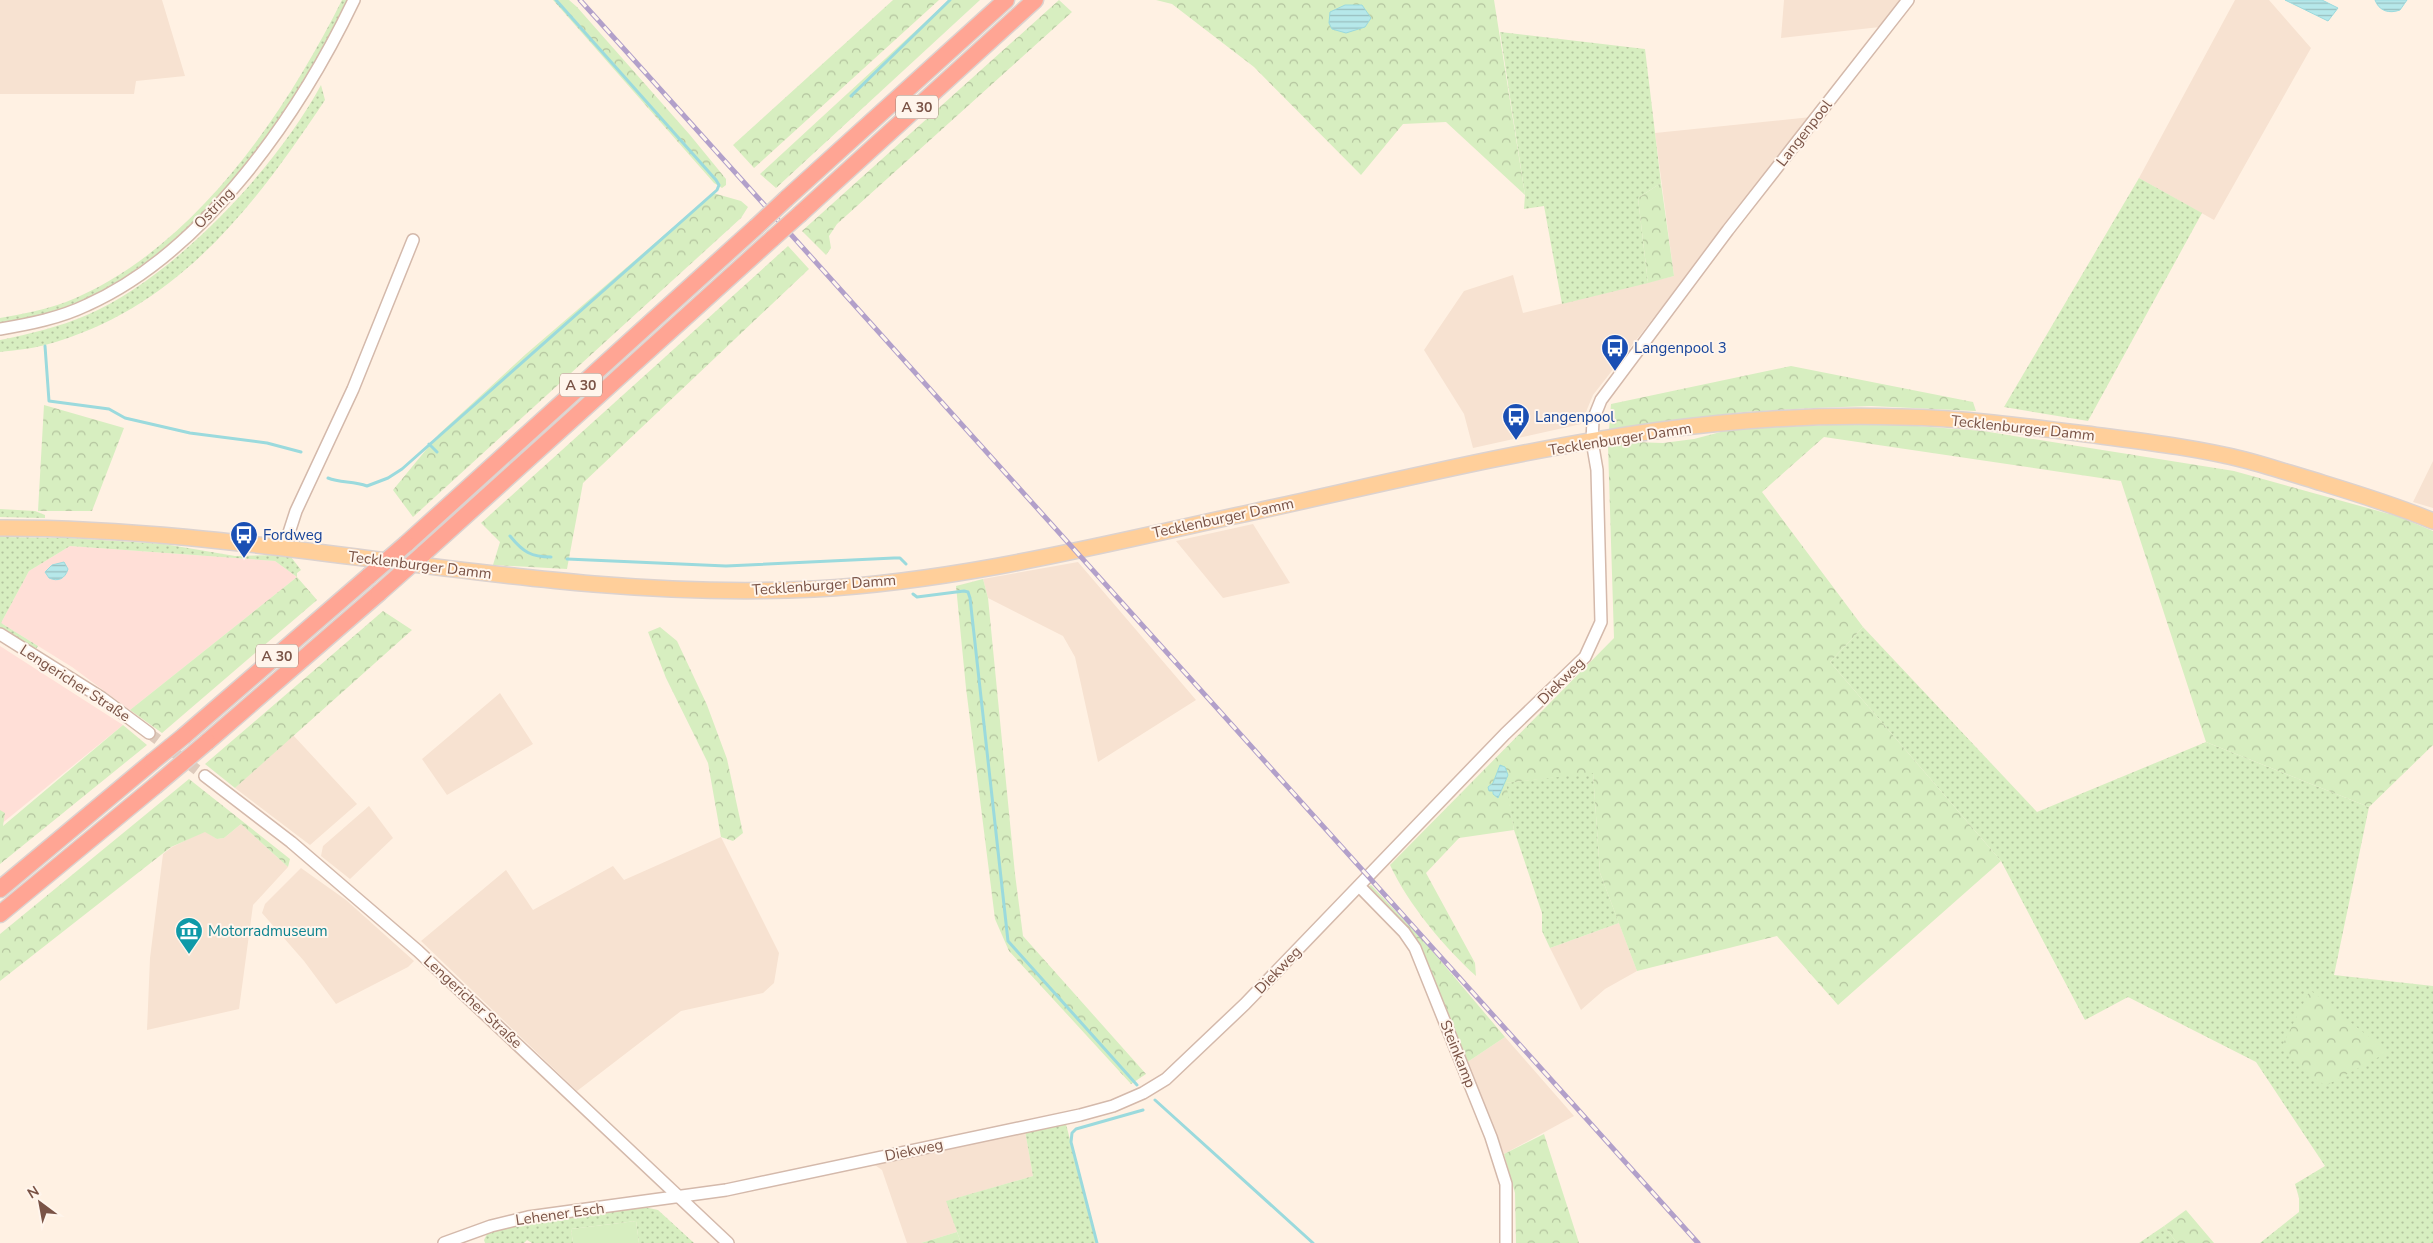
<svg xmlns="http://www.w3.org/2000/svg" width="2433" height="1243" font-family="'Nunito Sans',sans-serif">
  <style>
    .residential { fill: #f7e2d1 }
    .commercial { fill: #ffdfd7 }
    .grass { fill: url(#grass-dots) }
    .forest { fill: url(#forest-crowns) }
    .pitch { fill: #d7eec0 }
    .water { fill: url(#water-rules); stroke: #9bdadd }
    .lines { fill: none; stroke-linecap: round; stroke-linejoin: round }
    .stream { stroke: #9bdadd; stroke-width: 3 }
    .minor-tunnel { stroke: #decabc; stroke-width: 11; stroke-dasharray: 11 5.5; stroke-linecap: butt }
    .minor-casing { stroke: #d4b9ab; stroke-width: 14 }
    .major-casing { stroke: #dcd2cf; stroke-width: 18 }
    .highway-casing { stroke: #dcd2cf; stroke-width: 19 }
    .minor { stroke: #fff; stroke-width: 11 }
    .major { stroke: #ffcf9a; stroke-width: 15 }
    .highway { stroke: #ffa594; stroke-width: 16 }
    .rail-casing { stroke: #b2a0ca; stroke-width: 5 }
    .rail { stroke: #fff5ec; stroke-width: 3; stroke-dasharray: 9; stroke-linecap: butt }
    .highway-bridge-casing { stroke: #dcd2cf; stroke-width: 19; stroke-linecap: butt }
    .highway-bridge { stroke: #ffa594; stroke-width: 16 }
    .labels { text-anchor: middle; stroke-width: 4; stroke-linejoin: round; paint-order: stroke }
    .shield { fill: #fff5ec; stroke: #a28478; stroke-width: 1 }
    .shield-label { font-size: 14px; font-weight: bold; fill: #7a5346 }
    .street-label { font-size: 15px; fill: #7a5346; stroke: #fff5ec }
    .transit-label { font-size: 15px; fill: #164399; stroke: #fff5ec; text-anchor: start }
    .culture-label { font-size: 15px; fill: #0d838f; stroke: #fff5ec; text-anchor: start }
  </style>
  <defs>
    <pattern id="grass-dots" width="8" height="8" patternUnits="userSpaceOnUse" patternTransform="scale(1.25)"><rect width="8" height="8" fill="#d7eec0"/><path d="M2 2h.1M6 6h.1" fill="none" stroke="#b3c39e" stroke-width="1.8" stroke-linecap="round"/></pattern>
    <pattern id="forest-crowns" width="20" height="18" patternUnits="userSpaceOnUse" patternTransform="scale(1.25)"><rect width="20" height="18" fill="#d7eec0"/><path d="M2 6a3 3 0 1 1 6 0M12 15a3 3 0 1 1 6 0" fill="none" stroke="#b3c39e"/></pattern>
    <pattern id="water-rules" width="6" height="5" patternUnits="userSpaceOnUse" patternTransform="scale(1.25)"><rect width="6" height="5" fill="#b6e8ea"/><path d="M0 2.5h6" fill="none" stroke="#99bfbf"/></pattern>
  </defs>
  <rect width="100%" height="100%" fill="#fff1e3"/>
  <path class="residential" d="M0,0H162L185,76L136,81L134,94H0Z
    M1784,0H1900L1880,27L1781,38Z
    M2235,0H2269L2311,48L2214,220L2139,178Z
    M1811,117L1593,395L1581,424L1473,448L1464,414L1424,350L1464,291L1513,275L1523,313L1674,276L1655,133Z
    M2433,461V508L2413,502Z
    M1253,524L1290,583L1223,598L1176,541Z
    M1078,562L1196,700L1098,762L1075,657L1063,636L988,598L983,579Z
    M500,693L533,744L447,795L422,759Z
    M293,735L357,804L310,845L235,788Z
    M369,806L393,838L350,879L321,856L323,846Z
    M241,824L288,867L253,905L239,1009L147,1030L150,958L163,854L172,847L205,831L217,839L224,838Z
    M721,837L779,953L774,983L763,993L681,1011L577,1091L421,941L506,870L533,910L613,866L624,880Z
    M301,868L346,900L414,961L408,967L336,1004L304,961L262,913L265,904Z
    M1619,923L1637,971L1605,989L1581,1010L1550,948Z
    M1505,1037L1574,1116L1504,1154L1466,1063Z
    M1025,1131L1033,1176L947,1201L957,1232L921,1243H907L882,1170L875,1165Z"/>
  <path class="commercial" d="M70,546L275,561L297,577L130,710L72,667L1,623L29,571Z
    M0,646L123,725L0,825Z"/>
  <path class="grass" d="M342,0H348C293,111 203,243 87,298C60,311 30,318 0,324V318C22,314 45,310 66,302C192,252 284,116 342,0Z
    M1500,32L1645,49L1661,183L1638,198L1648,283L1562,304L1544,206L1524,209L1525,195Z
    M321,85L325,100C254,207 176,310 45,345C31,349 15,350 0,352V340C30,334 59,327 87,315C174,278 277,167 321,85Z
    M2139,178L2202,213L2088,421L2004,407Z
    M0,509L35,511L45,515V518L0,517Z
    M0,537L70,538L164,544L235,556L274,555L291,557L301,570L297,573V577L275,561L70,546L29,571L1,623L38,646L36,649L0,629Z
    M1863,627L2037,812L2206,742L2369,807L2334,975L2433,986V1243H2260L2299,1212V1198L2295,1184L2325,1166L2256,1062L2128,997L2085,1020L2001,861L1830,662Z
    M1593,772L1600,873L1619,923L1550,948L1542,931V913L1514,830L1505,783Z
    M1066,1124L1096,1243H961L946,1201L1033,1176L1025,1131Z
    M644,1207L658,1210L694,1243H639L636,1221L571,1229L573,1243H532L527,1240L524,1243H485L484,1240L488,1232L544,1219Z
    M2164,1226L2177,1243H2139Z"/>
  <path class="forest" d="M553,0H569L577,7L690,135L726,179V185L722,188L714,183Z
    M893,0H939L754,168L733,145Z
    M949,0H980L776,188L760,174Z
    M1059,0L1072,12L837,224L829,236L831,248L826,255L802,231Z
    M1156,0H1494L1525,195L1446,122L1403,124L1361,175L1254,67L1172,4Z
    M1661,183L1674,276L1648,283L1638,198Z
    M713,193L741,201L748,207L741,218L413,517L393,490L439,434L526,354Z
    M788,246L809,269L583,483L567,569L493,565L500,542L481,523Z
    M1791,366L1973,402L1976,411L1871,406L1813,408L1744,412L1651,423L1609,430L1611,404Z
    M44,405L124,428L92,511H38Z
    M1878,423L1983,431L2234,471L2400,517L2433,531V745L2369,807L2206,742L2121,481L1824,437L1762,492L1863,627L1830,662L2001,861L1838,1005L1777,936L1637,971L1600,873L1593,773L1506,783L1514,830L1459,838L1426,873L1475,963L1476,976C1444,947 1408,904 1390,865L1614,638L1608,446L1633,442L1663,443L1694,439L1732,429Z
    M297,577L317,600L162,733L130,710Z
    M983,579L988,598L1015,874L1023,936L1146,1074L1131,1084L1009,951L995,919L966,688L956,586Z
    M383,611L412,630L235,788L205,764Z
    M660,627L677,641L707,705L727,759L743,833L733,841L721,837L708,763L666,678L648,632Z
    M123,725L147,745L0,864V810L5,813L3,826Z
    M189,779L290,859L288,867L241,824L224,838L217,839L205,832L171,847L0,981V934Z
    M1371,885L1423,940L1505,1037L1466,1063L1421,948L1410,929L1368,887Z
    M2310,990L2388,1052L2325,1086L2281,1048Z
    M1544,1134L1579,1243H1580H1516L1515,1193L1504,1154Z
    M2186,1210L2214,1243H2177L2164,1226Z
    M957,1232L961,1243H921Z"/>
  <path class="pitch" d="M636,1221L639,1243H573L571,1229Z"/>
  <path class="water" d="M2285,0H2322L2338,8L2328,21Z
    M2375,0H2407L2400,10C2389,14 2379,11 2375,0Z
    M1345,5H1362L1371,18L1365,27L1346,33L1332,29L1329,23L1330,12Z
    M64,562L68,569C65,579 58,582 49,578L45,572L52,565Z
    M1500,765L1505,767L1508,775L1498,798L1493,794V791H1489L1488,787L1493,783Z"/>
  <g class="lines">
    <path class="stream" d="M851,96L950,0
      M45,346L49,401L109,409L125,418L190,433L267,443L301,452
      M429,444L437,452
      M328,478C340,483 353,481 367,486L388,478L402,469L717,190L719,185L716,180L556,0
      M510,536C523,552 531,557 551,557
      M567,559L726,566L894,558H900L906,564
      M913,594L917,597L964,591L968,592L970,598L1008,941L1137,1085
      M1155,1100L1313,1243
      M1097,1243L1071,1142L1072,1133L1076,1129L1143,1110"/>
    <path class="minor-tunnel" d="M149,733L205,776"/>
    <defs>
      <path id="minor" d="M0,329C30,324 60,318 87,305C205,252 300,113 354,0
        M284,548L296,511L353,389L413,240
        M0,634L102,698L149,733
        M205,776L291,842L418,951L728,1243
        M1360,887L1404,932L1415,948L1491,1137L1506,1184V1243
        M444,1243L491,1226L528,1217L726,1190L1080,1115L1113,1106L1143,1093L1166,1079L1245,1004L1505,734L1585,657L1601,622L1597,470L1592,441L1593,420L1601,400L1728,230L1908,0"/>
      <path id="major" d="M0,528C272,527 541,603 814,589C962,581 1109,543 1253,512C1386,483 1519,450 1654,431C1735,420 1819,414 1901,417C1962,418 2024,426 2086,434C2138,441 2193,447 2245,460C2268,466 2292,474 2316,481C2355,493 2395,505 2433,521"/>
      <path id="highway" d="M786,199L1006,0
        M800,214L1035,0
        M406,544L756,227
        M423,554L773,238
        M184,736L369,576
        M207,742L379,593
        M0,889L152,762
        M0,914L155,786"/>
    </defs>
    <use href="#minor" class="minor-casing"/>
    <use href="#major" class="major-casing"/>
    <use href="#highway" class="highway-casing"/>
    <use href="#minor" class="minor"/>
    <use href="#major" class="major"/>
    <use href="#highway" class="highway"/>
    <defs>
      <path id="rail" d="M580,0L1698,1243"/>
    </defs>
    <use href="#rail" class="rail-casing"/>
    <use href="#rail" class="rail"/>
    <defs>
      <path id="highway-bridge" d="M756,227L786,199
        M773,238L800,214
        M369,576L406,544
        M379,593L423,554
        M152,762L184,736
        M155,786L207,742"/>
    </defs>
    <use href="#highway-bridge" class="highway-bridge-casing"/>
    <use href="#highway-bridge" class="highway-bridge"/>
  </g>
  <defs>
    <symbol id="bus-pin" viewBox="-11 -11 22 30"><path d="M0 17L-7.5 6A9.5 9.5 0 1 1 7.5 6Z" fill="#1a4fb4" stroke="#fff5ec"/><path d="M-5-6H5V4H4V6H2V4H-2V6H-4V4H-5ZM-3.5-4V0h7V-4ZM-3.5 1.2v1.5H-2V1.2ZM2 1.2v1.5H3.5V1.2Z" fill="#fff"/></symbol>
    <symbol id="museum-pin" viewBox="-11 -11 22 30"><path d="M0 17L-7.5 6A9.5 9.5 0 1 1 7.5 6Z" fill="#0f9aa8" stroke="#fff5ec"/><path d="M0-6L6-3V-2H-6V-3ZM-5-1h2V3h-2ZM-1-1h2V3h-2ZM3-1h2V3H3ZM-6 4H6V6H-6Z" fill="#fff"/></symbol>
  </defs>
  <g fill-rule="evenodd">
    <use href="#bus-pin" x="1599" y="332" width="32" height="43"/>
    <use href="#bus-pin" x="1500" y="401" width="32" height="43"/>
    <use href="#bus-pin" x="228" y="519" width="32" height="43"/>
    <use href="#museum-pin" x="173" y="915" width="32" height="43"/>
  </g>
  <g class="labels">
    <g class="shield">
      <rect x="896" y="95.5" width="42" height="23" rx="4"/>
      <rect x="560" y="373.5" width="42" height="23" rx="4"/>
      <rect x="256" y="644.5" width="42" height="23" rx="4"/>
    </g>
    <g class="shield-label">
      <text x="917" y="112">A 30</text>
      <text x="581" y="390">A 30</text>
      <text x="277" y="661">A 30</text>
    </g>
    <g class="street-label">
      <text transform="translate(1804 133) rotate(-52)" y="5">Langenpool</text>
      <text transform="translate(214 208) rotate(-46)" y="5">Ostring</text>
      <text transform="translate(2023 428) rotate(6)" y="5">Tecklenburger Damm</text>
      <text transform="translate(1620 439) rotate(-9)" y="5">Tecklenburger Damm</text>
      <text transform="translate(1223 518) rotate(-12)" y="5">Tecklenburger Damm</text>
      <text transform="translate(420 565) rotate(7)" y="5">Tecklenburger Damm</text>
      <text transform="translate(824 585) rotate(-4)" y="5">Tecklenburger Damm</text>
      <text transform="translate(1561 681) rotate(-45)" y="5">Diekweg</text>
      <text transform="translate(75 683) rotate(33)" y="5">Lengericher Straße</text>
      <text transform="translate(1278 970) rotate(-46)" y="5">Diekweg</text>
      <text transform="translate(473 1002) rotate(43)" y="5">Lengericher Straße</text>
      <text transform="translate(1458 1054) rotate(68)" y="5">Steinkamp</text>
      <text transform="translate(914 1150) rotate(-12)" y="5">Diekweg</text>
      <text transform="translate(560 1214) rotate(-8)" y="5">Lehener Esch</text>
    </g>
    <g class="transit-label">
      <text x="1634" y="353">Langenpool 3</text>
      <text x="1535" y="422">Langenpool</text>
      <text x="263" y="540">Fordweg</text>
    </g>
    <g class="culture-label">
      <text x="208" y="936">Motorradmuseum</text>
    </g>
  </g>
  <g transform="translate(40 1203) rotate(328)" stroke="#fff5ec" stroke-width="4" paint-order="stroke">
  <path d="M0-4L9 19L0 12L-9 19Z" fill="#7a5346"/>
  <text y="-8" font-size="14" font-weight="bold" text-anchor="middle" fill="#7a5346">N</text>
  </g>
</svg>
